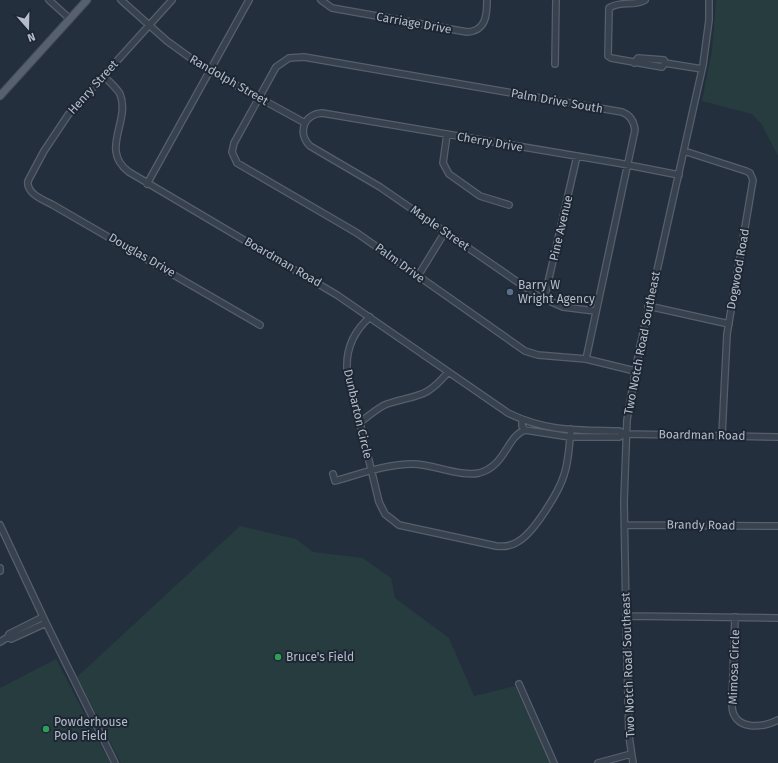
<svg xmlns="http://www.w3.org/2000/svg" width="778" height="763" font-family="'Fira Sans',sans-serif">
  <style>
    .green { fill: #263c3f }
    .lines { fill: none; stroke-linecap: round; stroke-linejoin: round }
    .minor-casing { stroke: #565f6c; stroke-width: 8 }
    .major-casing { stroke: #414a57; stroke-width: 9 }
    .minor { stroke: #38414e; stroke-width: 5.5 }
    .major { stroke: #56606e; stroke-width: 7 }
    .service-dot { fill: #5c6f8a; stroke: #1d2633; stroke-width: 1.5 }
    .leisure-dot { fill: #2e9e5b; stroke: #1d2633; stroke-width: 1.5 }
    .labels { text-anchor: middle; stroke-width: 4; stroke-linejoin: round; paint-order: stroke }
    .street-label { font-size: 12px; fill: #b4bcc9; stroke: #1d2633 }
    .poi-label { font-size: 12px; fill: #b4bcc9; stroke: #1d2633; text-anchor: start }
  </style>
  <rect width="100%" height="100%" fill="#242f3e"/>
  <path class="green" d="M716,0H778V156L762,125L752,114L702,101L712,51Z
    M240,526L296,539L313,552L363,558L391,578L395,598L449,638L474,696L515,686L550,763H121L77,677Z
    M56,659L110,763H0V688Z"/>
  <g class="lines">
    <defs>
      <path id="minor" d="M49,0L70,19
        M121,0L167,41L203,67L305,123
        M172,0L68,115L44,151L28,181C26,194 44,200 53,205L260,325
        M321,0L332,8L467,32C486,31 487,15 487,0
        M645,0C633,7 622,0 609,8L608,56L611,58L662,67L665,63L702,69
        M634,63L638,58L664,60L665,63
        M555,64L556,0
        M104,76C109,82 116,87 120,94C131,121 99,150 129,172L337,295L508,413C547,432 578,430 619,431L626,434
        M447,134L443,163L449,174L480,196L509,205
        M684,151L746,171L750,173L753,180L727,334L722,435
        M147,184L249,0
        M418,276L445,232
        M544,300L577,156
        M648,306L729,324
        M595,311L563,307L538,296L380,187L310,146C297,133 304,114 322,113L618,163L679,175
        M370,317C354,331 346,348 347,369L379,502L385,514L399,525L496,546C504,547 512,546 519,541C534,532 559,492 564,475C569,461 569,445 571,429
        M586,359L635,130C634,121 630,115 622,112L304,57L289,58L276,67L234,143L232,152L237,163L357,233L525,351L538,355L586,359L635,371
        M522,420V426L525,430L570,437H619L626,434L778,437
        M359,423C368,417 378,407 387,404C418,394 426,399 448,372
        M333,474L335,481C360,474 386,464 413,464C433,464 460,477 479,473C506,466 506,437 525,430
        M0,525L46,623L115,763
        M625,525L778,526
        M0,568V571
        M626,616L778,618
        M43,617L9,634L8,637L11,639L46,623
        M735,617L732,705C732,730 762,729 778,720
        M0,642L8,637
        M519,684L554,763
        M598,763L631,754
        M633,763L629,736L626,616L624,501L627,420L639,351L703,65L709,20V0"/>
      <path id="major" d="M0,96L87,0"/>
    </defs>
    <use href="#minor" class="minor-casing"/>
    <use href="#major" class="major-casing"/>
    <use href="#minor" class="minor"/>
    <use href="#major" class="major"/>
  </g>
  <circle class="service-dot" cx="510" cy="292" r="4"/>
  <g class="leisure-dot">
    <circle cx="278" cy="657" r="4"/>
    <circle cx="46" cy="729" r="4"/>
  </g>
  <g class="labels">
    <g class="street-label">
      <text transform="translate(414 23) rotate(10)" y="4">Carriage Drive</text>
      <text transform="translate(229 80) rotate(30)" y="4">Randolph Street</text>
      <text transform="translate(93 87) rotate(-48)" y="4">Henry Street</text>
      <text transform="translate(557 101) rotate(10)" y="4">Palm Drive South</text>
      <text transform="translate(490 142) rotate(10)" y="4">Cherry Drive</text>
      <text transform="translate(440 228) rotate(35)" y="4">Maple Street</text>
      <text transform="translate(561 228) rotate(-77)" y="4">Pine Avenue</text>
      <text transform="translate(142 255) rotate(30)" y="4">Douglas Drive</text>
      <text transform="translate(283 262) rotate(30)" y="4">Boardman Road</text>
      <text transform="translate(400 263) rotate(36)" y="4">Palm Drive</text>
      <text transform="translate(738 269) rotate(-80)" y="4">Dogwood Road</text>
      <text transform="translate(642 343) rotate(-79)" y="4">Two Notch Road Southeast</text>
      <text transform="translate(358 414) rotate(77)" y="4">Dunbarton Circle</text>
      <text transform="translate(702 435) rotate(1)" y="4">Boardman Road</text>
      <text transform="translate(701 525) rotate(1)" y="4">Brandy Road</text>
      <text transform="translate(628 665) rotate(-92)" y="4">Two Notch Road Southeast</text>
      <text transform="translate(734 667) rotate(-88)" y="4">Mimosa Circle</text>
    </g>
    <g class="poi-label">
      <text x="518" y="289">Barry W<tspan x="518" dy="14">Wright Agency</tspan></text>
      <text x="286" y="661">Bruce's Field</text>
      <text x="54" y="726">Powderhouse<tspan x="54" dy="14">Polo Field</tspan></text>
    </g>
  </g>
  <g transform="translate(28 28) rotate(160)" stroke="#1d2633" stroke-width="3" paint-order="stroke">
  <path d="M0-3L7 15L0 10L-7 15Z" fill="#b4bcc9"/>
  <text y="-6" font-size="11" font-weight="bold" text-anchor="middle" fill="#b4bcc9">N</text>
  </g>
</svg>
